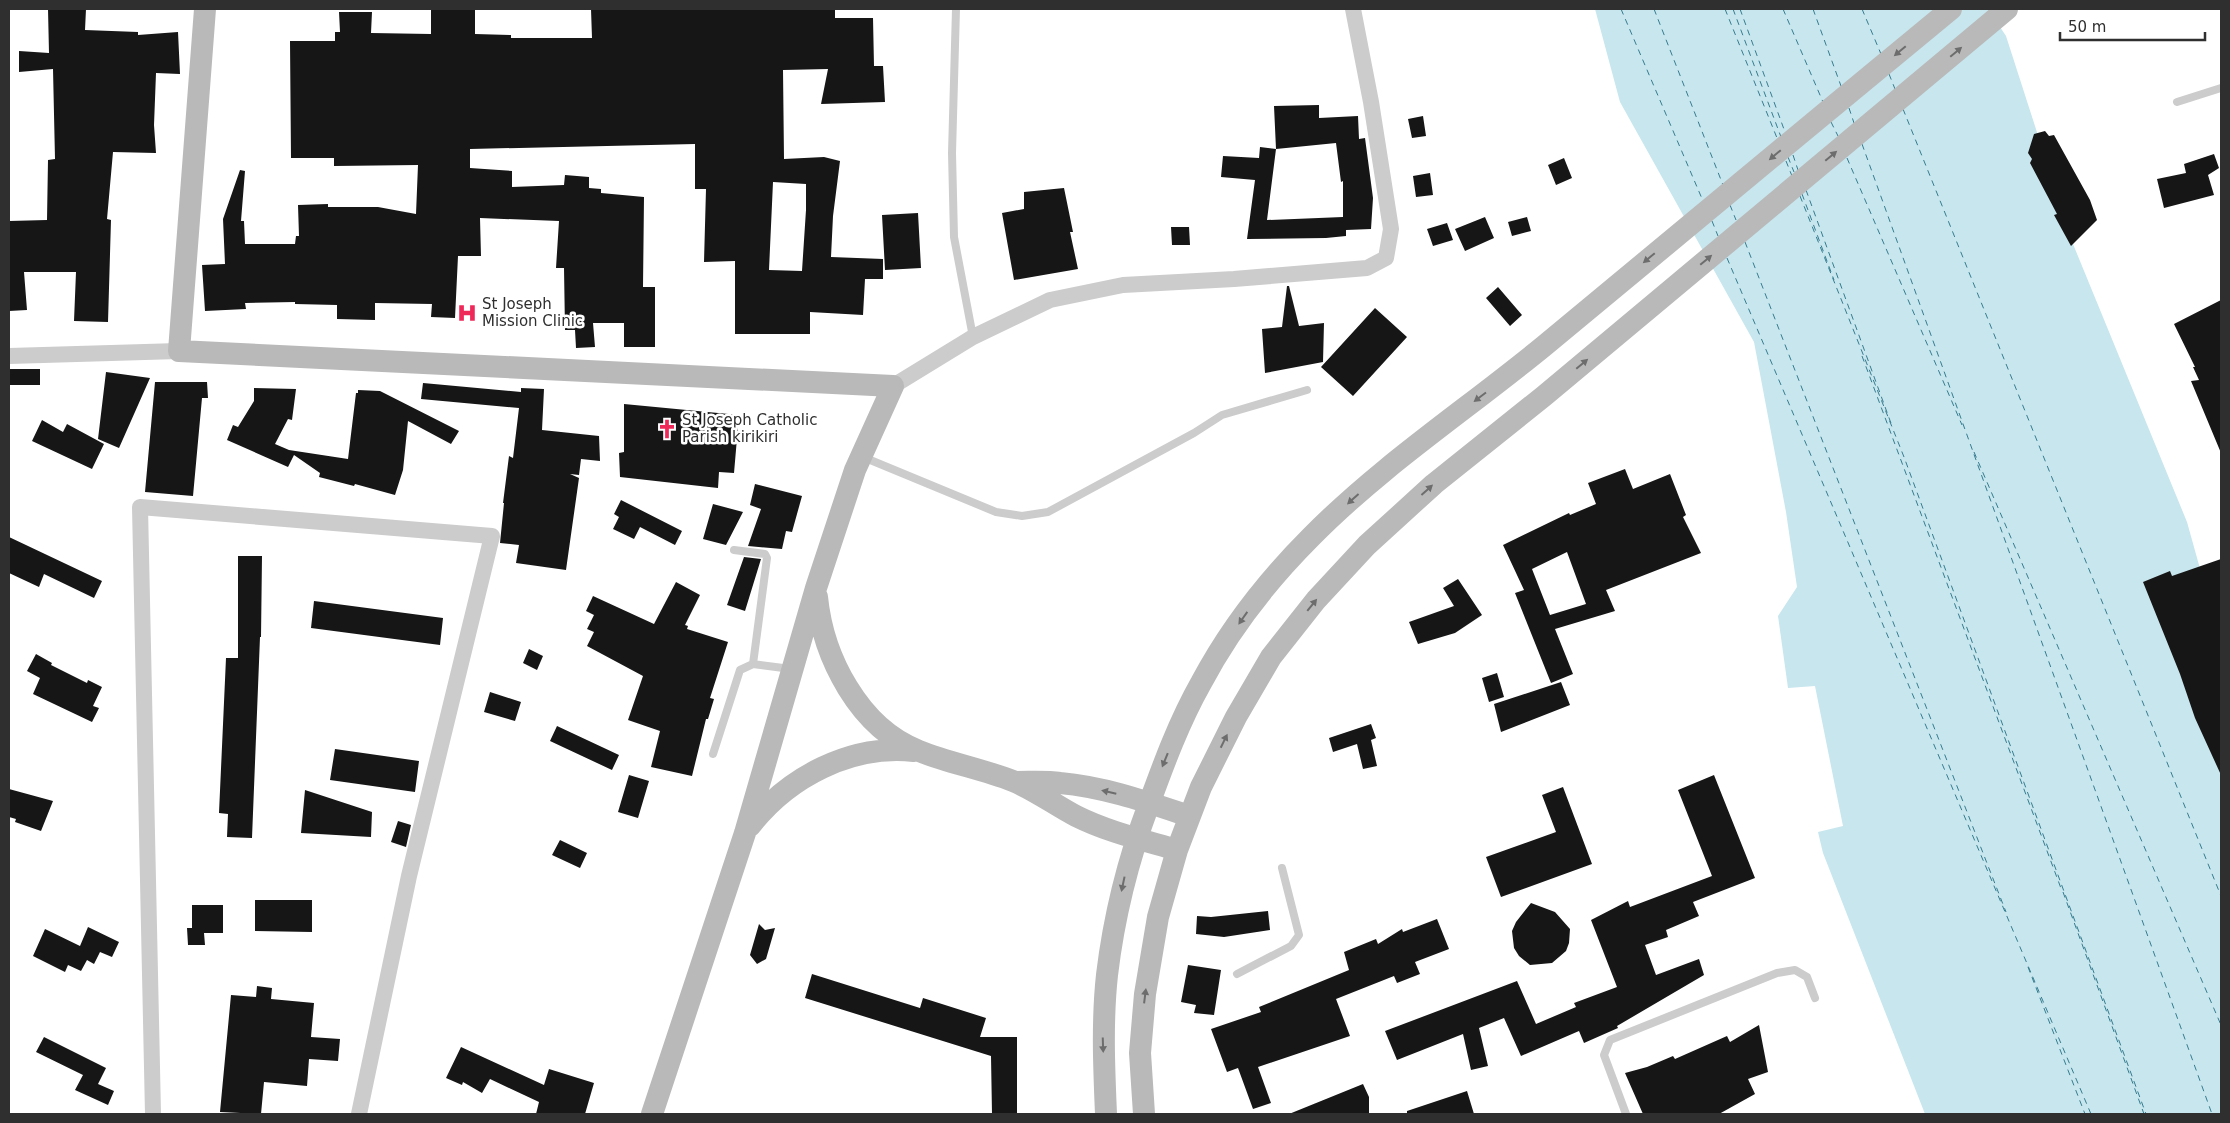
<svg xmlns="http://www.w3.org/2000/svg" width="2230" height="1123" font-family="'DejaVu Sans',sans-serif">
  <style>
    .water { fill: #c7e6ee }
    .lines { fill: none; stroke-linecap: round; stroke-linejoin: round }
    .ferry { stroke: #367c8f; stroke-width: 1; stroke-dasharray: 6 5; stroke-linecap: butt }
    .building { fill: #161616; fill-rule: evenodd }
    .lane { stroke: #ccc; stroke-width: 8 }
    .street { stroke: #ccc; stroke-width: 16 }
    .secondary { stroke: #b9b9b9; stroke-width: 22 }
    .oneway { fill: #6d6d6d }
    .labels { text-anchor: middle; stroke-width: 5; stroke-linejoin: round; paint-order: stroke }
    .poi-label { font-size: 15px; fill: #2f2f2f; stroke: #fff; text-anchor: start }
  </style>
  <rect width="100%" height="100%" fill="#fff"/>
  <path class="water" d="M1595,9H1988L2006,36L2073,244L2187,522L2221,644V1114H1925L1823,853L1818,832L1843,826L1815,686L1788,688L1778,616L1797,587L1786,512L1754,342L1620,102Z"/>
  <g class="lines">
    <path class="ferry" d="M1621,9L1703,201
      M1654,9L1723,185
      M1725,9L1777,138
      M1733,9L1781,137
      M1740,9L1785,132
      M1783,9L1823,102
      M1813,9L1841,86
      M1862,9L1881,54
      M1889,74L1895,89
      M1849,108L1854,123
      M1903,109L2221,896
      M1831,122L1838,136
      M1862,144L2212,1114
      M1793,155L1798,170
      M1788,157L1794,172
      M1847,158L1962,425
      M1786,161L1792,176
      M1806,190L1892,426
      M1802,194L1834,280
      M1800,196L1904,457L2146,1114
      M1730,205L1736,220
      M1712,221L1718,236
      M1745,242L2006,912
      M1727,258L2091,1114
      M1862,356L2062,891
      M1974,452L2221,1025
      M2063,892L2144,1114
      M2028,967L2085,1114"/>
  </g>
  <path class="building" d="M48,9H86L85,30L138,32V35L178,32L180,74L156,73L154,125L156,153L113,152L107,219L111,220L108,322L74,321L76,272H24L27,310L9,311V221L47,220L48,160L55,159L53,69L19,72V51L49,53Z
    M431,9H475V34L511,35V38H592L591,9H835V18H873L874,66H883L885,102L821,104L828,69L783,70L784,159L824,157L840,161L833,216L831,257L883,259V279H865L863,315L810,312V334H735V261L704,262L706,189H695V144L470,149V168L512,171V187L564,185L565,175L589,177V188L601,189V193L644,197L643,287H655V347H624V323H593L595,347L576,348L575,330H565L564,268H556L559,221L480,218L481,256H458L455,318L431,317L432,304L375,303V320L337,319V305L295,304V302L245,303L246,309L205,311L202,265L225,264L223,219L240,170L245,171L241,221H244L245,244H295L296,236H299L298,205L328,204V207H378L416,214L418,165L334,166V158H291L290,41H335V32H340L339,12H372L371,33L431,34ZM773,182L806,184V210L802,271L769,270Z
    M1319,105V118L1358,116L1359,139L1365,138L1373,198L1371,229L1346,230V236L1326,238L1247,239L1255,180L1221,177L1223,156L1259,158L1260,147L1276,149L1267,220L1343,217V181L1341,182L1336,143L1276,149L1274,106Z
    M1423,116L1426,136L1412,138L1408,119Z
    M2045,131L2049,136L2054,135L2090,200L2097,220L2071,246L2054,215L2057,214L2030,163L2032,159L2028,153L2034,134Z
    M2214,154L2219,168L2208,175L2214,195L2164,208L2157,179L2186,173L2184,164Z
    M1564,158L1572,178L1556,185L1548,165Z
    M1430,173L1433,195L1416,197L1413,176Z
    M1064,188L1073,232H1070L1078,269L1014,280L1002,213L1024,209V192Z
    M918,213L921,268L885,270L882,215Z
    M1485,217L1494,238L1465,251L1455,229Z
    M1527,217L1531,231L1512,236L1508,222Z
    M1447,223L1453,240L1433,246L1427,229Z
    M1171,227H1189L1190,245H1172Z
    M1287,286H1289L1299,326L1324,323L1323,362L1265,373L1262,329L1282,327Z
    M1498,287L1522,315L1510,326L1486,298Z
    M2221,300V453L2191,381L2199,380L2193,367H2195L2174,324Z
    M1375,308L1407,337L1353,396L1321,367Z
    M10,369H40V385H9Z
    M106,372L150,378L119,448L98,439Z
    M155,382H207L208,398H202L193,496L145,492Z
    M423,383L521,392V388L544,389L542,430L599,436L600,461L581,459L579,475L570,474L579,478L566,570L516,563L519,545L500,543L504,503H503L509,456L513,458L519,408L421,399Z
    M254,388L296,389L292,420L288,419L275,444L289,450L348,459L356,393H358V390L380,391L459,431L451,444L408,421L403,470L395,495L355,484L354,486L319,477L320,473L294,455L288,467L227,440L233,425L238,427L254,401Z
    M624,404L739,415L734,473L719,472L718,488L620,477L619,453L624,452Z
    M42,420L63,432L67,424L104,444L92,469L32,441Z
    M1625,469L1633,489L1670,474L1686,515L1683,517L1701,553L1606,590L1615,611L1555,629L1573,674L1551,683L1515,593L1524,590L1503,545L1569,513L1570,515L1596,504L1588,483ZM1567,552L1586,604L1550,615L1532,569Z
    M755,484L802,496L792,532L786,531L782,549L748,546L761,509L750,505Z
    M621,500L682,531L675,545L640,527L634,539L613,529L619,517L614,514Z
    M713,504L743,512L726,545L703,539Z
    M9,537L102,581L94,598L44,574L39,587L9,573Z
    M238,556H262L261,637H260L252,838L227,837L228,814L219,813L226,658H238Z
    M744,557L761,559L745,611L727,605Z
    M2221,559V775L2195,718L2180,674L2143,582L2170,571L2172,576Z
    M1458,579L1482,615L1455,633L1418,644L1409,622L1454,606L1443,588Z
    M676,582L700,595L685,625L688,626L687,629L728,642L710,698L714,699L708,719H706L692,776L651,767L660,731L628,720L643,676L587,646L594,632L587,629L594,615L586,611L593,596L654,624Z
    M314,601L443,618L440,645L311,628Z
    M529,649L543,656L537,670L523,663Z
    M36,654L52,663L51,665L87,683L88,680L102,687L93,706L99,708L92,722L33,694L40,678L27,671Z
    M1497,673L1504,697L1489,702L1482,678Z
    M1561,682L1570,705L1501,732L1494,704Z
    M490,692L521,702L515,721L484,712Z
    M1371,724L1376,738L1371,740L1377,766L1363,769L1357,744L1333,752L1329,738Z
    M557,726L619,755L612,770L550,741Z
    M335,749L419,761L415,792L330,780Z
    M629,775L649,781L638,818L618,812Z
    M1714,775L1755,878L1693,902L1699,916L1666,930L1668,937L1645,945L1656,975L1699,959L1704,975L1617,1026L1618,1028L1584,1043L1579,1031L1521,1056L1504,1018L1479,1028L1488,1066L1471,1070L1463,1034L1397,1060L1385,1031L1517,981L1536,1024L1576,1007L1574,1003L1617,987L1591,920L1628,901L1630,907L1712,876L1678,790Z
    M1563,787L1592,864L1501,897L1486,857L1556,832L1542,795Z
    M9,789L53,801L41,831L15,822L16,819L9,817Z
    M305,790L372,812L371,837L301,833Z
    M398,821L411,825L406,847L391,842Z
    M560,840L587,853L580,868L552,855Z
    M255,900H312V932L255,931Z
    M1531,903L1555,912L1570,929L1569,943L1566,951L1552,963L1530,965L1519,956L1514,948L1512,931L1516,922Z
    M192,905H223V933H204L205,945H188L187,928H192Z
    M1268,911L1270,930L1224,937L1196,934L1197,916L1211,917Z
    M1437,919L1449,949L1415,962L1420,974L1397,983L1394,976L1336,999L1350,1036L1258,1067L1271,1103L1253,1109L1238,1068L1227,1072L1211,1029L1261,1012L1259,1007L1349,970L1344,952L1376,939L1378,944L1402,929L1403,932Z
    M759,924L765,930L775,928L766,959L757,964L750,955Z
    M88,927L119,942L112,957L100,952L94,964L87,960L81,971L68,965L65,972L33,956L45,929L80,946Z
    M1188,965L1221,970L1214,1015L1194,1013L1196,1005L1181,1002Z
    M812,974L920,1008L923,998L986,1018L980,1037H1017V1114H992L991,1056L805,998Z
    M257,986L272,988L271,999L314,1003L311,1037L340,1039L338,1061L309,1059L307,1086L264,1082L261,1114L220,1112L231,995L256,997Z
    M1759,1025L1768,1072L1748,1079L1755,1094L1719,1114H1643L1625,1073L1647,1067L1673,1056L1675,1059L1727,1036L1730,1042Z
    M44,1037L106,1068L98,1084L114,1091L108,1105L75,1090L83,1075L36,1052Z
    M461,1047L544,1085L549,1069L594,1083L585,1114H536L539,1102L490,1079L482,1093L463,1082L462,1085L446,1078Z
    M1363,1084L1369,1097V1114H1289Z
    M1467,1091L1474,1114H1407V1111Z"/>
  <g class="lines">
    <path class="lane" d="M956,9L952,153L954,237L973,337
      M2177,102L2221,88
      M863,457L996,512L1022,516L1048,512L1194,433L1222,415L1307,390
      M734,550L765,554L767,558L753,664
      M713,754L740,670L753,664L791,669
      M1237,974L1291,946L1299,935L1282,868
      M1626,1114L1604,1055L1610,1040L1777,973L1795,970L1807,977L1815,998"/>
    <path class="street" d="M9,356L179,351
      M893,386L973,337L1050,300L1123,285L1234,279L1367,268L1386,258L1391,229L1371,102L1353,9
      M153,1114L140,507L492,536L409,876L359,1114"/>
    <path class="secondary" d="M205,9L179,351L893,386L855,470L816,588L745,833L652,1114
      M817,597C823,657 859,728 919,751C949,763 982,769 1013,781C1035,790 1055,805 1076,816C1108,832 1143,840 1177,850
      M1017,782C1032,782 1046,781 1060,783C1105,787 1147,802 1189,816
      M750,826C788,777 851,744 914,751
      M1106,1114C1104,1068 1102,1021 1107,975C1114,916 1128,860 1149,804C1164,763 1179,722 1201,683C1229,630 1269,579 1311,537C1382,465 1466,410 1544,346C1679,234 1815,121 1951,9
      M1144,1114L1140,1053L1145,994L1158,917L1177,850L1201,787L1236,717L1271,657L1316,600L1367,545L1434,484L1544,396L2007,9"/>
  </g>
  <defs><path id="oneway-solid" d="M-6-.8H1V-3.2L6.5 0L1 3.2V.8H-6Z" transform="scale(1.25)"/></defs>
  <g class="oneway">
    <use href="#oneway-solid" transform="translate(1900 51) rotate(140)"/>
    <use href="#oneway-solid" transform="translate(1956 52) rotate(-40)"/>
    <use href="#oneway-solid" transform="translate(1775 155) rotate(140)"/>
    <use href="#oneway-solid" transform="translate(1831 156) rotate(-40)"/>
    <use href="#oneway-solid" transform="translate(1649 258) rotate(140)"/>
    <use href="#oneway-solid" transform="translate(1706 260) rotate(-40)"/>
    <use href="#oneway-solid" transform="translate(1582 364) rotate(-40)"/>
    <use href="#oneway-solid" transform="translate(1480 397) rotate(143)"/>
    <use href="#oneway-solid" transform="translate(1427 490) rotate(-42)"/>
    <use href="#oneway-solid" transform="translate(1353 499) rotate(138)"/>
    <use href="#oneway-solid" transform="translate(1312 605) rotate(-51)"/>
    <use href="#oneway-solid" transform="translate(1243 618) rotate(125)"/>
    <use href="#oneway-solid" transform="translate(1224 741) rotate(-64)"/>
    <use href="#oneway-solid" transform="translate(1165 760) rotate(112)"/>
    <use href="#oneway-solid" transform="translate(1109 792) rotate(-167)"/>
    <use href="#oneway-solid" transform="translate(1123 884) rotate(102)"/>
    <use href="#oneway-solid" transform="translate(1145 996) rotate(-83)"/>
    <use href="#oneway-solid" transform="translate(1103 1045) rotate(88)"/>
  </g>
  <defs>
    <symbol id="hospital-bare" viewBox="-9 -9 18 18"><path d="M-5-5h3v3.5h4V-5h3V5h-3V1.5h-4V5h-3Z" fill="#ef285a" stroke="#fff" stroke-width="2.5" paint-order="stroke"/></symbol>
    <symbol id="church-bare" viewBox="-9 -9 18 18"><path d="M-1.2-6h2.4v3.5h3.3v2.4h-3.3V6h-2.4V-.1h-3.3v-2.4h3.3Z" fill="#ef285a" stroke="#fff" stroke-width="2.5" paint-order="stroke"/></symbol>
  </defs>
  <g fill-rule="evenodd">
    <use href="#hospital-bare" x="453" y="299" width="28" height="28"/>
    <use href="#church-bare" x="653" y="415" width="28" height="28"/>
  </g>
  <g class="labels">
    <g class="poi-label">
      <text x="482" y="309">St Joseph<tspan x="482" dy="17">Mission Clinic</tspan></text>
      <text x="682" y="425">St Joseph Catholic<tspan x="682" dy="17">Parish kirikiri</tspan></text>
    </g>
  </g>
  <rect width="2230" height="1123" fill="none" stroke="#2f2f2f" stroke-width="20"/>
  <path d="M2060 32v8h145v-8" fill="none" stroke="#2f2f2f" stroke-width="2.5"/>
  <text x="2068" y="32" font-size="15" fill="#2f2f2f" stroke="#ffffff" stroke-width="4" paint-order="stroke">50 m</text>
</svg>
